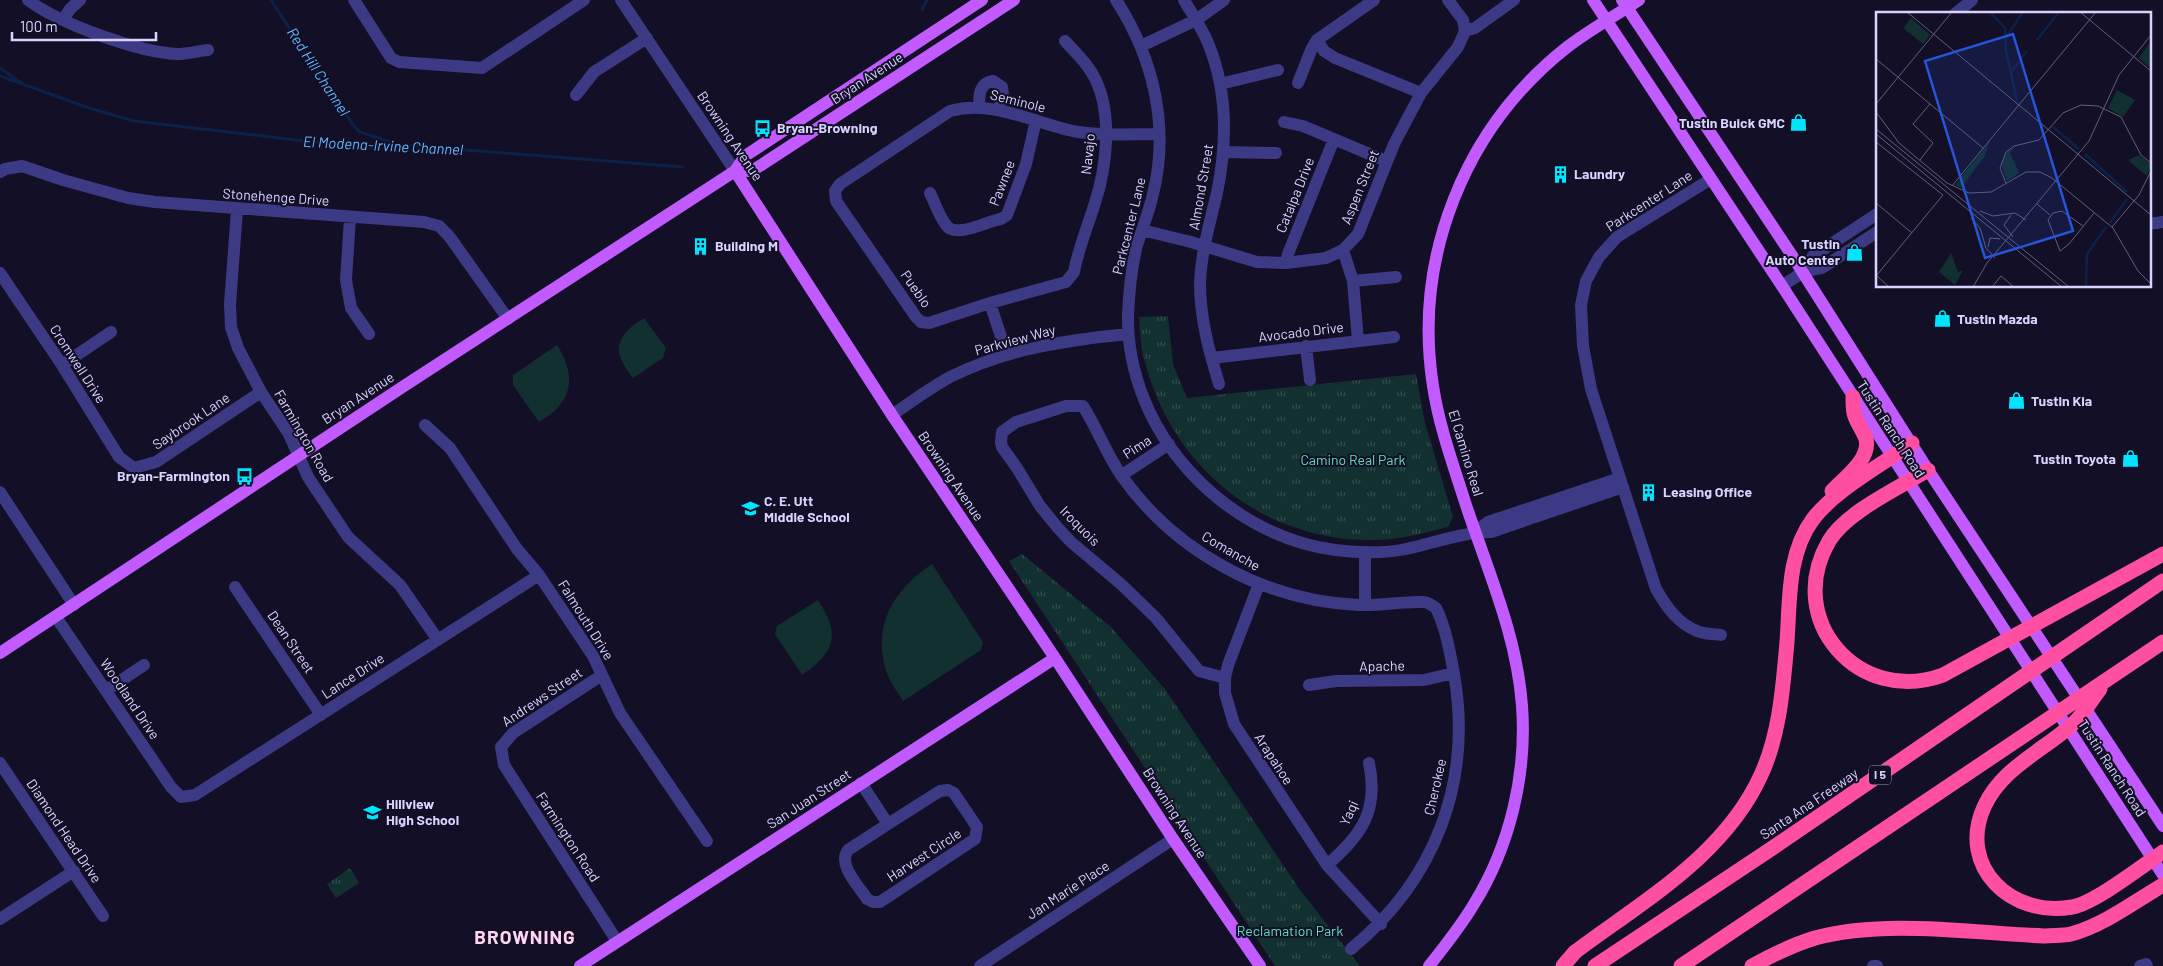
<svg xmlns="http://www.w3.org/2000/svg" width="2163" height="966" font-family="Barlow,sans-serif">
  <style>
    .grass { fill: #12302f }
    .park { fill: url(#park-tufts) }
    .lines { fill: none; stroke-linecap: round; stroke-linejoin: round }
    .stream { stroke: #0c2248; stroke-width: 3 }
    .minor { stroke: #3d3a85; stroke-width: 12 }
    .major { stroke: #c25bff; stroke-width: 12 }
    .highway { stroke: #ff4fa3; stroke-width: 15 }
    .labels { text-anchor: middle; stroke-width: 4; stroke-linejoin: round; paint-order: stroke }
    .shield { fill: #130f26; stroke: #9e99be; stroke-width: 1 }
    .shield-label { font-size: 12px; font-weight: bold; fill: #d9d4ff }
    .street-label { font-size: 14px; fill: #d9d4ff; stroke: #130f26 }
    .poi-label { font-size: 14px; font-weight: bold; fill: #d9d4ff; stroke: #130f26; text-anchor: start }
    .park-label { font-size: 14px; fill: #5fe0c0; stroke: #130f26 }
    .water-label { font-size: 15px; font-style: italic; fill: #62b6ff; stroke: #130f26 }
    .district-label { font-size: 19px; font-weight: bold; letter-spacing: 1px; fill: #ffd6f0; stroke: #130f26 }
    .inset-river { fill: none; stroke: #0c2248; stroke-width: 2.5 }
    .inset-road { fill: none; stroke: #625e7d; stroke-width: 1 }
    .view { fill: #2655da; fill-opacity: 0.15; stroke: #2655da; stroke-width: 2.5 }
    .inset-edge { fill: none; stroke: #d9d4ff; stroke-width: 2.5 }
  </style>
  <defs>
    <pattern id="park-tufts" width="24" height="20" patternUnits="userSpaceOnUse" patternTransform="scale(1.25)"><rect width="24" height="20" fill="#12302f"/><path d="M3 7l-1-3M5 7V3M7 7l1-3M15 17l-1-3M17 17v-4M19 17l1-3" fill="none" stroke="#344d4e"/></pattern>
  </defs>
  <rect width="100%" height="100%" fill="#130f26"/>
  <path class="grass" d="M644,318L666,348L663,358L633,378C611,351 615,336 644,318Z
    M557,345C577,376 573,403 539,422L513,385V375Z
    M932,564L983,642L981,650L903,701C896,690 888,679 885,667C873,622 896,588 932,564Z
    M818,600C840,634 837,651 802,675L775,634L777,626Z"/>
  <path class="park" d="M1168,316L1173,364L1187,398L1416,374L1425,423L1453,517L1448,527C1421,534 1394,541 1366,540C1260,538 1174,467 1146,366C1141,350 1140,334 1139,317Z
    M1022,554L1111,627L1165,689L1300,890L1360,966H1275L1009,561Z
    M350,868L359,883L336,898L327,884Z"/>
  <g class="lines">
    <path class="stream" d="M271,0L353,125L360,132L400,145
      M922,10L927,0
      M0,68L20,82
      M0,76L89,108L134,121L357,147L376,148L401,145L683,167"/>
    <path class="minor" d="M28,0C60,24 138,52 177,54C187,54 198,51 208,50
      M354,0L391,58L399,62L482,68L584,0
      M621,0L735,171
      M1116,0C1153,57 1170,126 1153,194C1149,213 1141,231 1136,249C1131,271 1129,293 1128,315C1126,431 1223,535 1335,550C1359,553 1382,554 1406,549C1434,543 1462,532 1491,532L1623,487
      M1184,0C1192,14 1202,28 1208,43C1228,91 1227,144 1217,193C1210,222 1201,253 1200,283C1200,318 1209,351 1219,384
      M1448,0L1463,20L1465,31
      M1955,14L1972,0
      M63,20L70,9L80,0
      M1317,40L1324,51L1335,58L1421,93
      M1065,41C1074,51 1085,61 1092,73C1114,110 1107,167 1094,206C1087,228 1078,250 1074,272L1066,282L990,303L929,323L921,322L916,317L836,201L835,191L840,184L950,111C994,99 1035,124 1078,132C1105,136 1132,134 1159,134
      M1141,46L1196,20L1224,0
      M1298,83L1312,48L1317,40L1374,0
      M1220,84L1278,70
      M576,95L594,72L647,38
      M979,107C979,95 979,83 993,81L1002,87L1003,95L999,110
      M1284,122L1303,126L1386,161
      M1223,152L1276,153
      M0,172L5,169L22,166L63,180L128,198L155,202L424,222L439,226L449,236L508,319
      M1711,179L1617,237L1599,257L1586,281L1581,305L1583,346L1591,389L1656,589C1666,606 1677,623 1697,631C1704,634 1713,634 1721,635
      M930,193C935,203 939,216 946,225C955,239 987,221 1001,219L1007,215L1026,164L1036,120
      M237,210L230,304L231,327L238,348L261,392L289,434L308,477L348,537L400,585L438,640
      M350,218L346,280L351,308L369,334
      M2149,224L2163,222
      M1142,230L1191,242L1257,262L1286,263L1326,258L1343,250L1358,234L1394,144L1421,93L1458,47L1465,31L1475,28L1514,0
      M1343,250L1353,281L1358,341
      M1286,263L1288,254L1334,139
      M1803,272L1813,256L1877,214
      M0,273L62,365L119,457L134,468L156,462L261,392
      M1353,281L1396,277
      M1782,286L1803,272L1822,268L1877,232
      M990,303L1007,355
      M1306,346L1310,380
      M1212,358L1394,337
      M62,365L111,332
      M892,415C911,402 930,388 950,377C1006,349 1067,340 1128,334
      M425,425L450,448L517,549L539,575L593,656L620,713L707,841
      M1122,475L1169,444
      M0,492L74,605
      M1475,532L1488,522L1620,478
      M1365,553V605
      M1259,584L1228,665L1225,678V693L1234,724L1327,865L1381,924
      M235,587L321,715
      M56,617L171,787L181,797L195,795L539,575
      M602,675L513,733L501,747L504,765L617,941
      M1225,678L1199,671L1156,618L1122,585L1071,542L1058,528L1040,506L1017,468L1002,447L1001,442L1002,432L1016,422L1066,406H1083C1097,428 1106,453 1121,475C1175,552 1265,601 1358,605C1380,606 1403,601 1423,602C1428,602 1432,605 1436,608C1446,628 1450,653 1454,674C1473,782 1435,880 1351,949
      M1309,685L1336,681L1424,680L1454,673
      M107,690L144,665
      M0,763L103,916
      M861,783L888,824L940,791L948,790L954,793L977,827L975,839L880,902H873L867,899C859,886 837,865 848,850L888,824
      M1327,865C1362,835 1379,810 1369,763
      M0,919L74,871
      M980,966L1173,839
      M1873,966H1877
      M2140,966L2146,964L2147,966"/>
    <path class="major" d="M1593,0L1782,286L2163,875
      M1622,0L1791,254L1928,470L2163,826
      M735,171L892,415L1055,658L1173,839L1260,966
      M735,171H752L1014,0
      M0,653L404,386L735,171L745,156L982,0
      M580,966L1055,658
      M1429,966C1445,946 1461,926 1474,904C1510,846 1527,774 1522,706C1517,635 1487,569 1465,502C1453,464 1439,426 1433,386C1413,258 1464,129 1566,48C1589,30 1615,16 1639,0"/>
    <path class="highway" d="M1928,470C1899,488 1846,512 1829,541C1783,620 1859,706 1943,675L2163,554
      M1832,491C1844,478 1871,459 1866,439C1863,430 1856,422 1854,413C1853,408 1853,402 1853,397
      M2100,689C2092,699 2085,712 2075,722C2045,750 2002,767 1984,807C1957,867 2012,918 2072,907C2095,903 2142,866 2163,852
      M1563,966L1575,952C1643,901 1725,855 1761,775C1780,734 1783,686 1787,642C1790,601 1787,554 1813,519C1835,490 1882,465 1912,443
      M1595,966L1771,849L2163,581
      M1681,966L2163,642
      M1752,966C1772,955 1792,945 1815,938C1884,919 1973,933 2044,936C2053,935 2063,936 2071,934C2104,925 2134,902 2163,885"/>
  </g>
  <defs>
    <symbol id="shop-bare" viewBox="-9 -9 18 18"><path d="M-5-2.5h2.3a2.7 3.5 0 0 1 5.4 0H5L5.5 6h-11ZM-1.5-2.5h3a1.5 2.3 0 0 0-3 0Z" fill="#00e5ff" stroke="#130f26" stroke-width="2.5" paint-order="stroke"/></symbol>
    <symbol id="bus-bare" viewBox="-9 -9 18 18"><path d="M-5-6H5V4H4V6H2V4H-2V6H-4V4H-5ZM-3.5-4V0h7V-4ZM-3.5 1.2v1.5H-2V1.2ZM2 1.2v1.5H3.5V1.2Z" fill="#00e5ff" stroke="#130f26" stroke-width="2.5" paint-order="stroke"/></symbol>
    <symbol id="building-bare" viewBox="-9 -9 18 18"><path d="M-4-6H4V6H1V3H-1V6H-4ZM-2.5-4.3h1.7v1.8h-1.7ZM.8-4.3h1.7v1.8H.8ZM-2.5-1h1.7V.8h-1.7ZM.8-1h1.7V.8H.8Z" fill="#00e5ff" stroke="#130f26" stroke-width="2.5" paint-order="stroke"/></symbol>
    <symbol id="school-bare" viewBox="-9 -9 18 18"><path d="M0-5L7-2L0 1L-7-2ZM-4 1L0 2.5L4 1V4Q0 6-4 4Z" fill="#00e5ff" stroke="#130f26" stroke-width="2.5" paint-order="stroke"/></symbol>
  </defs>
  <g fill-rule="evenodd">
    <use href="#shop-bare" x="1786" y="110" width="25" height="25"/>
    <use href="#bus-bare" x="750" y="116" width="25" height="25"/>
    <use href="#building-bare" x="1548" y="162" width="25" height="25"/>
    <use href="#building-bare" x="688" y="234" width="25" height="25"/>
    <use href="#shop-bare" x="1842" y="240" width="25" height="25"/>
    <use href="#shop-bare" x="1930" y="306" width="25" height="25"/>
    <use href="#shop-bare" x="2004" y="388" width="25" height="25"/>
    <use href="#shop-bare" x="2118" y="446" width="25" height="25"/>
    <use href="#bus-bare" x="232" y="464" width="25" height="25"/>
    <use href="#building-bare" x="1636" y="480" width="25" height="25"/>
    <use href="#school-bare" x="738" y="496" width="25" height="25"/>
    <use href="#school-bare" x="360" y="800" width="25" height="25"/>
  </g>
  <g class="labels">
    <rect class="shield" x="1869" y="765.5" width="22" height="19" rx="4"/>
    <g class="shield-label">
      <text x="1880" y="779">I 5</text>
    </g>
    <g class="street-label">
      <text transform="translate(867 78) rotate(-33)" y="5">Bryan Avenue</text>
      <text transform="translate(1018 101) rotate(14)" y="5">Seminole</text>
      <text transform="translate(730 136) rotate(56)" y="5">Browning Avenue</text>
      <text transform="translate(1088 154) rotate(-84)" y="5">Navajo</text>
      <text transform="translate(1002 183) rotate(-69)" y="5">Pawnee</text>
      <text transform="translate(1201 187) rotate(-80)" y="5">Almond Street</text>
      <text transform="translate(1360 187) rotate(-68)" y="5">Aspen Street</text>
      <text transform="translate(1295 195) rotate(-68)" y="5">Catalpa Drive</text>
      <text transform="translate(276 197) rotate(4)" y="5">Stonehenge Drive</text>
      <text transform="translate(1649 201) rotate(-33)" y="5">Parkcenter Lane</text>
      <text transform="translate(1129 226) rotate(-76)" y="5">Parkcenter Lane</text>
      <text transform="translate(916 289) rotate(55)" y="5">Pueblo</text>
      <text transform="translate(1301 332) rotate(-7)" y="5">Avocado Drive</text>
      <text transform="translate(1015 340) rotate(-15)" y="5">Parkview Way</text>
      <text transform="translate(78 364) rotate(57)" y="5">Cromwell Drive</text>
      <text transform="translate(358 398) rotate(-33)" y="5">Bryan Avenue</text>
      <text transform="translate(191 421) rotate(-34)" y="5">Saybrook Lane</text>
      <text transform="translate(1891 429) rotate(57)" y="5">Tustin Ranch Road</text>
      <text transform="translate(304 436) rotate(60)" y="5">Farmington Road</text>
      <text transform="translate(1137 447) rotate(-33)" y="5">Pima</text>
      <text transform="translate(1466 453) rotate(73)" y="5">El Camino Real</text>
      <text transform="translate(951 476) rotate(56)" y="5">Browning Avenue</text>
      <text transform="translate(1080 526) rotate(45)" y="5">Iroquois</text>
      <text transform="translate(1231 551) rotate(30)" y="5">Comanche</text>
      <text transform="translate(586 620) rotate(58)" y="5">Falmouth Drive</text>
      <text transform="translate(291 642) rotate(56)" y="5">Dean Street</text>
      <text transform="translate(1382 666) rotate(-1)" y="5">Apache</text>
      <text transform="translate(353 676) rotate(-33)" y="5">Lance Drive</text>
      <text transform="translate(542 697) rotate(-34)" y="5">Andrews Street</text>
      <text transform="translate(130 699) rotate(56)" y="5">Woodland Drive</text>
      <text transform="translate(1274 759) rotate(57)" y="5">Arapahoe</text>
      <text transform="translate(2112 768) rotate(57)" y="5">Tustin Ranch Road</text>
      <text transform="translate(1435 787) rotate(-77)" y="5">Cherokee</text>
      <text transform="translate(809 799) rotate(-33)" y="5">San Juan Street</text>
      <text transform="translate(1809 804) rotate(-34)" y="5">Santa Ana Freeway</text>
      <text transform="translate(1175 813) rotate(57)" y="5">Browning Avenue</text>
      <text transform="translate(1349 813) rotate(-66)" y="5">Yaqi</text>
      <text transform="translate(64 831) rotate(56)" y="5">Diamond Head Drive</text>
      <text transform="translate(568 837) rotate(57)" y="5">Farmington Road</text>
      <text transform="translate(924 855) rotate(-33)" y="5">Harvest Circle</text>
      <text transform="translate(1068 890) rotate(-33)" y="5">Jan Marie Place</text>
    </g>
    <g class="poi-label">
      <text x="1785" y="128" text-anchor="end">Tustin Buick GMC</text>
      <text x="777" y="133">Bryan-Browning</text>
      <text x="1574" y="179">Laundry</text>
      <text x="1840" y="249" text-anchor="end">Tustin<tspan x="1840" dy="16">Auto Center</tspan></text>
      <text x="715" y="251">Building M</text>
      <text x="1957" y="324">Tustin Mazda</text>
      <text x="2031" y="406">Tustin Kia</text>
      <text x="2116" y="464" text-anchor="end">Tustin Toyota</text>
      <text x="230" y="481" text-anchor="end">Bryan-Farmington</text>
      <text x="1663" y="497">Leasing Office</text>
      <text x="764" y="506">C. E. Utt<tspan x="764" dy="16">Middle School</tspan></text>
      <text x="386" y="809">Hillview<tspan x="386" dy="16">High School</tspan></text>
    </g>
    <g class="park-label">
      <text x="1353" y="465">Camino Real Park</text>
      <text x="1290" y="936">Reclamation Park</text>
    </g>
    <g class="water-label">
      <text transform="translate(318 72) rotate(57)" y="5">Red Hill Channel</text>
      <text transform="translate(383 146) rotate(3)" y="5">El Modena-Irvine Channel</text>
    </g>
    <g class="district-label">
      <text x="525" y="944">BROWNING</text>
    </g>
  </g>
  <g transform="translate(1876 12)">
    <rect width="275" height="275" fill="#130f26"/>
    <path d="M273,32L275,34V57L263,46Z" fill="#12302f"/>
    <path d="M35,6L54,23L47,32L27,16ZM241,78L259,88L247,105L232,96ZM114,129L108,145L85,176L79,173ZM140,134L134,141L143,161L131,169L125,152L131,140ZM263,143L275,152L271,164L252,148ZM75,241L82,260L87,258L79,273L63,260Z" fill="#12302f"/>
    <path class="inset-river" d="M114,0L129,16L130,39L141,89M131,24L147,0M161,28L183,0M135,60L151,39M177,115L203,137M209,142L251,180M234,211L251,187M210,275L211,242L230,215"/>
    <path class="inset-road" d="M31,0L275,203M204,0L275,59M0,47L107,136M0,92L76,0M142,94L220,0M0,100L23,131L71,171L93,181L115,180L150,160H164L176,166L237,216L262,259L275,272M0,117L193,275M0,122L186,275M0,130L67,183L0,264M44,148L57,131L37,112L54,92M130,171L124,156L130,140L138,134L163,128L187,101L205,93L222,94L245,105L265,143L275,151M76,174L142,94M0,191L36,221M161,192L174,203M104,199L117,204L139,201L150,208M135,203L128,213L137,225M95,206L104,216L110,236L119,246M207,214L186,199L177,201L172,208L184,239L193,232L218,201M236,215L263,183L275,159M112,235L114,226L124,227M0,263L13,275M97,275L111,251L213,129L243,63L275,23M116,275L125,264L138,275"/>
    <path class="view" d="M137,22L197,219L109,246L49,49Z"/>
    <rect width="275" height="275" class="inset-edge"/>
  </g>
  <path d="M12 32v8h144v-8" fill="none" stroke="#d9d4ff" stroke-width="2.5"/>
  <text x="20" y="32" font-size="15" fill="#d9d4ff" stroke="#130f26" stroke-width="4" paint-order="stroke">100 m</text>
</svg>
